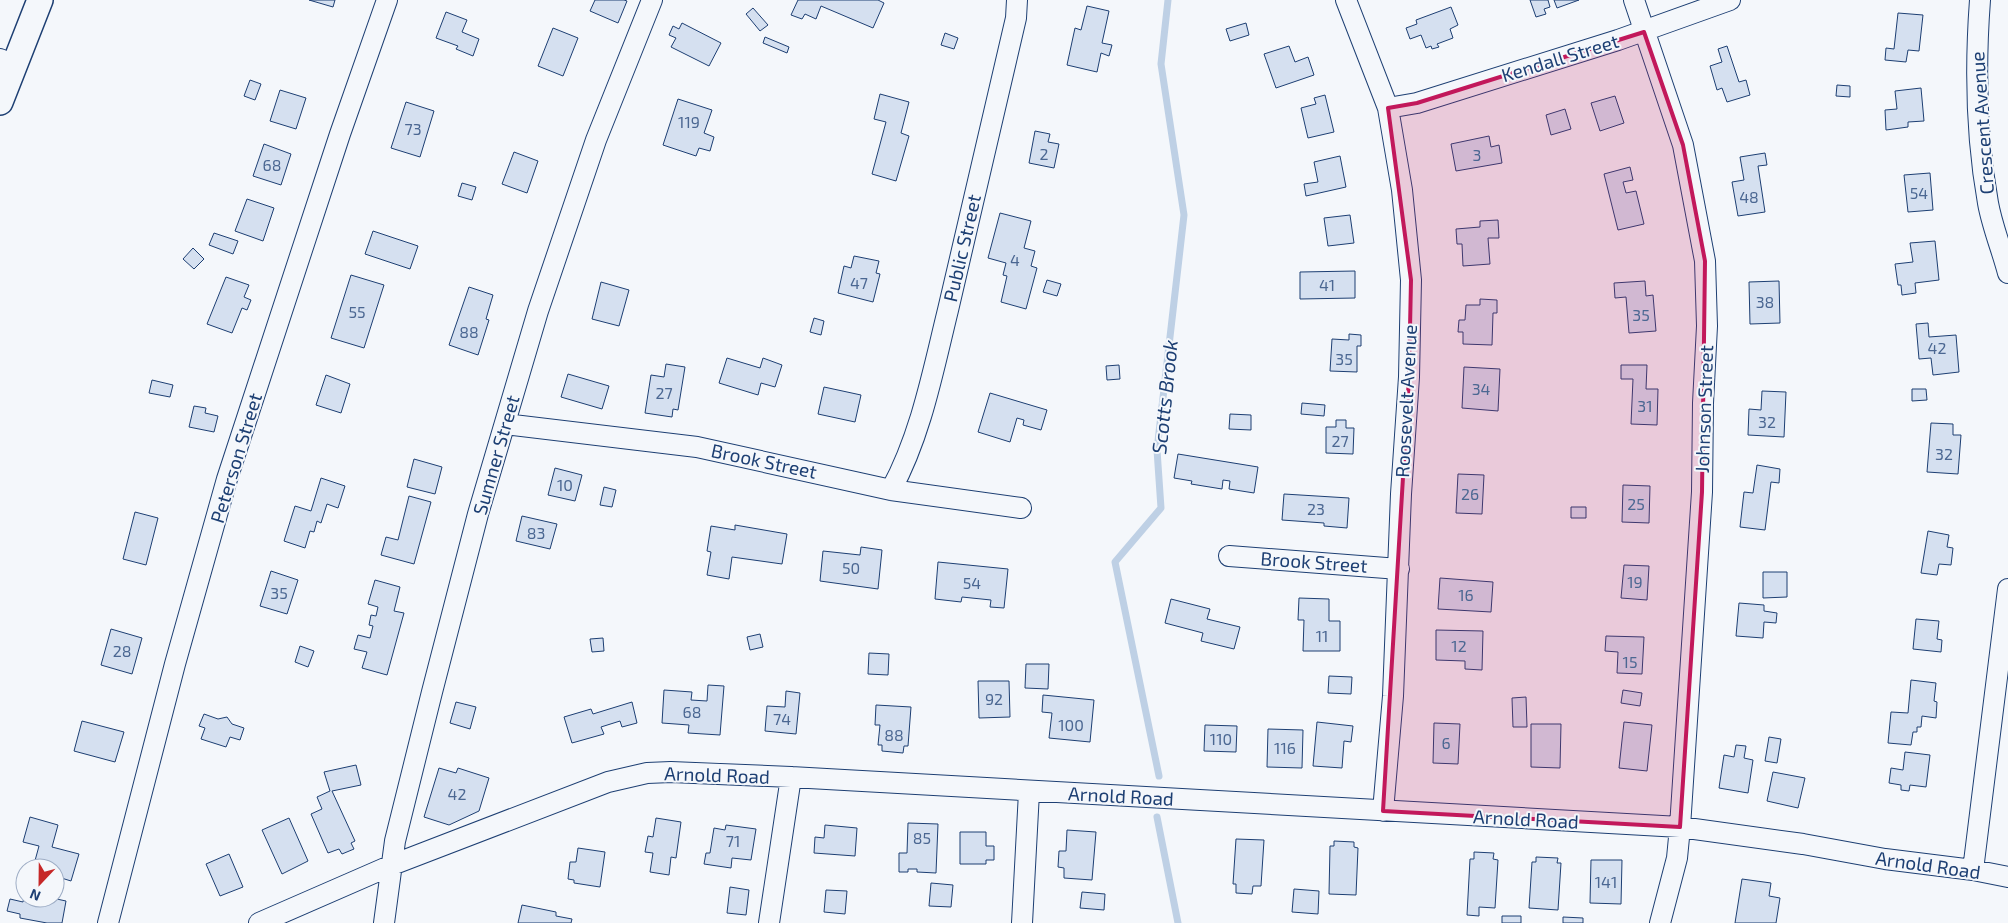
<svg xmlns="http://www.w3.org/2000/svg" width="2008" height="923" font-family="'Exo 2',sans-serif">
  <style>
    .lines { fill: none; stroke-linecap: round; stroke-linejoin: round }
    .stream { stroke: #bed0e5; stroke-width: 7 }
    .building { fill: #d5e0f0; stroke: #1d3f73 }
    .minor-casing { stroke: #1d3f73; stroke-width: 22 }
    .tertiary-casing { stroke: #1d3f73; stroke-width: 28 }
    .minor { stroke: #f4f7fb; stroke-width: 20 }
    .tertiary { stroke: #f4f7fb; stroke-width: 25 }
    .marked { fill: #c2185b; fill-opacity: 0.2; stroke: #c2185b; stroke-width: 4; stroke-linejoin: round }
    .labels { text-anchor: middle; stroke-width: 4; stroke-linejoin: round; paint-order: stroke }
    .number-label { font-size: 16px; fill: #4b6792 }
    .street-label { font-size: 19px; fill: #1d3f73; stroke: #f4f7fb }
    .water-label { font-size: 20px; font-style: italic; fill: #1d3f73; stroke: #f4f7fb }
  </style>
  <rect width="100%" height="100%" fill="#f4f7fb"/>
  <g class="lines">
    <path class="stream" d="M1159,776L1115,562L1161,508L1157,450L1184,215L1161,64L1168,0
      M1157,817L1178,923"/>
  </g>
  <path class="building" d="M309,0H335L333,7Z
    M595,0H624L627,1L618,23L590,11Z
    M798,0H878L884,3L873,28L821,6L816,19L805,14L802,19L791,15Z
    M1530,0H1548L1550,7L1544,9L1546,14L1536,17Z
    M1554,0H1579L1557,8Z
    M1087,6L1109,11L1102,43L1112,45L1109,56L1101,53L1097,72L1067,65L1075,28L1081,30Z
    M1451,7L1458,25L1450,29L1453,38L1437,44L1439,47L1432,49L1431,46L1426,48L1421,35L1410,39L1406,28L1417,24L1416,20Z
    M753,8L768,25L760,31L746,14Z
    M446,12L467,20L462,32L479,39L473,56L456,49L458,46L436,38Z
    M1898,13L1923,15L1919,51L1908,50L1906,62L1885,60L1886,48L1894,49Z
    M682,23L721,43L709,66L671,47L676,38L669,35L673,26L679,29Z
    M1246,23L1249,35L1230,41L1226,29Z
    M553,28L578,38L563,76L538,66Z
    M945,33L958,38L954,49L941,45Z
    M765,37L789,47L787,53L763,43Z
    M1289,46L1295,62L1308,57L1314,75L1276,88L1264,54Z
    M1727,46L1739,82L1746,80L1750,95L1727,102L1722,88L1717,90L1710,66L1722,62L1718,49Z
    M250,80L261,84L255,100L244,96Z
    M1837,85L1850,86V97L1836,96Z
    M1921,88L1924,121L1908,122V127L1886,130L1885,110L1897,109L1895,91Z
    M280,90L306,98L296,129L270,121Z
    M880,94L909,102L901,133L909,136L896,181L872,174L886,122L874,119Z
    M1325,95L1334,132L1308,138L1301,108L1316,104L1314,98Z
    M1615,96L1624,123L1600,131L1591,103Z
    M678,99L712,110L704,133L714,137L710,151L699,148L696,156L663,145Z
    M406,102L434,111L420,157L391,148Z
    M1565,109L1571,129L1551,135L1546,115Z
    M1035,131L1050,134L1048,142L1059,144L1054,168L1029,163Z
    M1489,136L1491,147L1499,145L1502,163L1456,171L1451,144Z
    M264,144L291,154L281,185L253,176Z
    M514,152L538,161L527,193L502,184Z
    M1765,153L1767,165L1758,166L1765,212L1738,216L1732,182L1744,180L1740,157Z
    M1340,156L1346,187L1306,196L1304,184L1318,182L1314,162Z
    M1630,167L1633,180L1623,182L1626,193L1636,191L1644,224L1618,230L1604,174Z
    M1930,173L1933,210L1908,212L1904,175Z
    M462,183L476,187L472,200L458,196Z
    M247,199L274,208L263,241L235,231Z
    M1000,213L1031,221L1024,248L1035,251L1031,266L1037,268L1026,309L1001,302L1007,276L1003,275L1006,263L988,258Z
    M1350,215L1354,243L1328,246L1324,218Z
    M1498,220L1499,238H1488L1490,264L1463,266L1462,244H1457L1456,229L1480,227V221Z
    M373,231L418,246L410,269L365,254Z
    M214,233L238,241L233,254L209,245Z
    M1935,241L1939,280L1915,283L1916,293L1902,295L1901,285H1898L1895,264L1913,262L1910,243Z
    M193,248L204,259L194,269L183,259Z
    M854,256L879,261L876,273L880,274L873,302L838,293L844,266L851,268Z
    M1355,271V298L1300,299V272Z
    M351,275L384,285L364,348L331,338Z
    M226,277L249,285L244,297L251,300L247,310L242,308L232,333L207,324Z
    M1047,280L1061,284L1057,296L1043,292Z
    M1645,281L1646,296L1653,295L1656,331L1629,333L1626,297L1615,298L1614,283Z
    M1779,281L1780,323L1750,324L1749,282Z
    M601,282L629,290L619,326L592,319Z
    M469,287L493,295L486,319L489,320L478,355L449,345Z
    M1480,299L1497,300V313H1493L1492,345L1463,344V332H1458L1459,320H1465L1466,305H1480Z
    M814,318L824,321L821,335L810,332Z
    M1928,323L1929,337L1956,335L1959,372L1933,375L1931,358L1919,359L1916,324Z
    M1349,334L1361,335V346H1357V372L1330,371L1332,339L1349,340Z
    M727,358L760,368L763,358L782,365L775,387L761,383L758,395L719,383Z
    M666,364L685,367L678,410L673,409L672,417L645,413L651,375L664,377Z
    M1119,365L1120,379L1107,380L1106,366Z
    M1621,365H1647L1646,389H1658L1657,425L1631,424L1633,379H1621Z
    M1464,367L1500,369L1498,411L1462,408Z
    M568,374L609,386L602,409L561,397Z
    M326,375L350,384L341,413L316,405Z
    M152,380L173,385L170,397L149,393Z
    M824,387L861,395L855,422L818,414Z
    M1912,389H1926L1927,400L1912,401Z
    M1762,391L1786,392L1784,437L1748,435L1749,409L1761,410Z
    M990,393L1047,410L1041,430L1023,425L1024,420L1017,418L1010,442L978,432Z
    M1302,403L1325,405L1324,416L1301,414Z
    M194,406L206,408L205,413L218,416L214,432L189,427Z
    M1230,414L1251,415V430L1229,429Z
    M1336,420H1346V428H1354L1353,454L1326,453V427H1336Z
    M1931,423L1953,424V435H1961L1958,474L1927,472Z
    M1178,454L1258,467L1254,493L1229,489L1230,481L1223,480L1222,489L1191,484L1192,481L1174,478Z
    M414,459L442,467L435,494L407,487Z
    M1757,465L1780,469L1779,483L1771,482L1765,530L1740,527L1744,492L1753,493Z
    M555,468L582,475L575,501L548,495Z
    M1458,474L1484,475L1482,514L1456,513Z
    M321,478L345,486L338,508L327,504L321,523L317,521L314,532L310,531L305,548L284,541L295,506L311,511Z
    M1623,485L1650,486L1649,523L1622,522Z
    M604,487L616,490L612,507L600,505Z
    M1284,494L1349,498L1347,528L1324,526V523L1282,520Z
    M409,496L431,502L414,564L381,555L386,537L398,540Z
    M1571,507H1586V518H1571Z
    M135,512L158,518L146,565L123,559Z
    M522,516L557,524L550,549L516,541Z
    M735,525L787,534L782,564L732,557L729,579L707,575L711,552L707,551L711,526L735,530Z
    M1928,531L1949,535L1947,547L1953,548L1951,565L1939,564L1937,575L1921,573Z
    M861,547L882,550L878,589L820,581L823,551L860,555Z
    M938,562L1008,569L1004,608L990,607L991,600L962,597L961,602L935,599Z
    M1624,565L1649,566L1647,600L1621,598Z
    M271,571L298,580L287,614L260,606Z
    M1763,572H1787V597L1763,598Z
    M1440,578L1493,582L1491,612L1438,609Z
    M375,580L400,587L394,611L404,613L387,675L362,668L367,652L354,649L358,635L370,638L373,626L369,625L371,615L376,616L378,607L368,604Z
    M1299,598L1329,599V621H1340V651H1303L1304,620H1298Z
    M1171,599L1210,609L1207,619L1240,627L1234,649L1201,641L1203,633L1165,623Z
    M1739,603L1764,605V611L1777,613L1776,623L1764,622L1763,638L1736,636Z
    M1916,619L1939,621L1937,639L1942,640L1941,652L1913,649Z
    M111,629L142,638L132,674L101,665Z
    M1436,630L1483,631L1482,670L1465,669V661L1436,660Z
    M760,634L763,647L750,650L747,637Z
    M1606,636L1644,637L1642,674L1617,673L1618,652L1605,651Z
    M603,638L604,651L592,652L590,639Z
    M300,646L314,651L308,667L295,662Z
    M869,653L889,654L888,675L868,674Z
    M1026,664H1049L1048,689L1025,688Z
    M1329,676L1352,677L1351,694L1328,693Z
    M1911,680L1936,683L1934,701L1937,702L1936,718L1922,716L1921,727H1917V732H1913L1911,745L1888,743L1891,712L1908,713Z
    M978,681H1009L1010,717L979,718Z
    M708,685L724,686L720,735L688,733L689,725L662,723L664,690L692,692L691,700L707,701Z
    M1623,690L1642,693L1640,706L1621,703Z
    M786,691L800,693L796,734L765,731L767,706L785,707Z
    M1043,695L1094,700L1090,742L1049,738L1052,713L1042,712Z
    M1526,697L1527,727H1513L1512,698Z
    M456,702L476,707L470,729L450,723Z
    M632,702L637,723L622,727L620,721L601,727L604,734L572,743L564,717L591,709L593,714Z
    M876,705L911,707L908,746H904L903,753L882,751V745H878L880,725H875Z
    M204,714L218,719L227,717L232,724L244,728L240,740L230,737L226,747L201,739L205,728L199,726Z
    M82,721L124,732L115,762L74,751Z
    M1317,722L1353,726L1351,742L1344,741L1342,768L1313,766Z
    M1624,722L1652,725L1647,771L1619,768Z
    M1434,723L1460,724L1458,764L1433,763Z
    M1531,724H1561L1560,768L1531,767Z
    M1205,725L1237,726L1236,752L1204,751Z
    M1268,729L1303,730L1302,768L1267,767Z
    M1769,737L1781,739L1777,763L1765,761Z
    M1736,745L1746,746L1744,758L1753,760L1748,793L1719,788L1724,755L1734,757Z
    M1905,752L1930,755L1926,787L1910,785L1909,791L1901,790V785L1889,783L1891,768L1903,770Z
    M356,765L361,785L332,791L355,841L351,843L354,849L342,854L339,849L328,853L311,814L322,809L317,797L330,791L324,772Z
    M439,768L456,773L458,768L489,778L479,811L449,825L424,817Z
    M1773,772L1805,778L1798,808L1767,801Z
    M30,817L58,825L52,847L79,854L71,881L55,876V868H33L39,846L23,842Z
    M289,818L308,861L282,874L262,830Z
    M656,818L681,822L676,858L671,857L669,875L650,872L653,853L645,852L648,836L653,837Z
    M908,823L938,824L936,873L917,872V869H908V872H899V853H907Z
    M726,825L756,829L751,860L732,858L731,868L704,864L706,853H710L714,828L725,830Z
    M825,825L857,828L855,856L814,853L815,837L824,838Z
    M1067,830L1096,832L1092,880L1064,878V868L1058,867L1059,851H1066Z
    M960,832H986V846H994V860H986V864H960Z
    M1236,839L1264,840L1261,886H1253L1252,894L1236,893V884H1233Z
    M1334,841L1354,842V847L1358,848L1356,895L1329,894L1330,846H1334Z
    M578,848L605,852L600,887L574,883V880L568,879L570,862H576Z
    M1474,852L1494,853L1493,859L1498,860L1495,908L1479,907V916L1467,915L1470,859H1474Z
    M229,854L243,887L220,896L206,864Z
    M1536,857L1558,858L1557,863H1561L1558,910L1529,908L1532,862H1536Z
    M1591,860H1622L1621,904L1590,903Z
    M1742,879L1771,883L1769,896L1780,898L1776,923H1735Z
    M931,883L953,885L951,907L929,906Z
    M730,887L749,890L746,915L727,913Z
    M1294,889L1319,891L1318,914L1292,912Z
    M826,890L847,891L845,914L824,912Z
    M1082,892L1105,894L1104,910L1080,908Z
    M24,897L38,899L52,898L66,901L62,923H47L20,918V914L7,911L10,899L23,902Z
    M522,905L556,912V916L572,919L571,923H518Z
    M1502,916H1521V923H1502Z
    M1563,917L1583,918V923H1563Z"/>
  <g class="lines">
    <defs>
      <path id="minor" d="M1346,0L1388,108L1402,190L1411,280L1409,377L1401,494L1393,696L1383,811
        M1634,0L1683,145L1705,261L1707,326L1703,403L1702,492L1680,827L1677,858L1660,923
        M1980,0C1975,67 1976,136 1988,203C1992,226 2002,250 2008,273
        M0,59L14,65
        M1388,108L1417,103L1618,40L1730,0
        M505,424L697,447L891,490L1021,508
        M891,490C921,435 933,371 948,310C971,213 993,115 1016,18L1017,0
        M1229,556L1399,569
        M1973,870L2008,589
        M108,923L175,664L227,479L340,134L387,0
        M259,923L392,865L608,782L647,773L671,772L791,777L1680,827L1803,844L1885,859L1973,870L2008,877
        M384,923L395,841L432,692L478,514L538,311L596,140L652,0
        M769,923L791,777
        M1022,923L1029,792"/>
      <path id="tertiary" d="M0,102L40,0"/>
    </defs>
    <use href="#minor" class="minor-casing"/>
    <use href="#tertiary" class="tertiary-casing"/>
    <use href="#minor" class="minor"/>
    <use href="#tertiary" class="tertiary"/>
  </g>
  <path class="marked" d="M1644,32L1683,145L1705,261L1702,492L1680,827L1383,811L1409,377L1411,280L1388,108L1417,103Z"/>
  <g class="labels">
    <g class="number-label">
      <text x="689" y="128">119</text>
      <text x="413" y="135">73</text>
      <text x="1044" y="160">2</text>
      <text x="1477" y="161">3</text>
      <text x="272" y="171">68</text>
      <text x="1919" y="199">54</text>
      <text x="1749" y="203">48</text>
      <text x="1015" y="266">4</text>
      <text x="859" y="289">47</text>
      <text x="1327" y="291">41</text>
      <text x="1765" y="308">38</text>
      <text x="357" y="318">55</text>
      <text x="1641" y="321">35</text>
      <text x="469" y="338">88</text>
      <text x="1937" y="354">42</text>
      <text x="1344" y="365">35</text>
      <text x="1481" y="395">34</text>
      <text x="664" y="399">27</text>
      <text x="1645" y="412">31</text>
      <text x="1767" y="428">32</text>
      <text x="1340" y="447">27</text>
      <text x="1944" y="460">32</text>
      <text x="565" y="491">10</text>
      <text x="1470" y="500">26</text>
      <text x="1636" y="510">25</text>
      <text x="1316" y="515">23</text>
      <text x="536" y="539">83</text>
      <text x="851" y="574">50</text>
      <text x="1635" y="588">19</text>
      <text x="972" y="589">54</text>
      <text x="279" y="599">35</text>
      <text x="1466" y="601">16</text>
      <text x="1322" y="642">11</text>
      <text x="1459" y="652">12</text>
      <text x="122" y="657">28</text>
      <text x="1630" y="668">15</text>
      <text x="994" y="705">92</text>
      <text x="692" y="718">68</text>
      <text x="782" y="725">74</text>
      <text x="1071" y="731">100</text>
      <text x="894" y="741">88</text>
      <text x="1221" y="745">110</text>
      <text x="1446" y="749">6</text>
      <text x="1285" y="754">116</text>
      <text x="457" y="800">42</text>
      <text x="922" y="844">85</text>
      <text x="733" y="847">71</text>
      <text x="1606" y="888">141</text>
    </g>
    <g class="street-label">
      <text transform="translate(1560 58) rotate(-17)" y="7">Kendall Street</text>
      <text transform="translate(1982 123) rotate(-94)" y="7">Crescent Avenue</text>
      <text transform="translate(962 248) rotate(-77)" y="7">Public Street</text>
      <text transform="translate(1406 401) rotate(-87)" y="7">Roosevelt Avenue</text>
      <text transform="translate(1704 409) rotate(-88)" y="7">Johnson Street</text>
      <text transform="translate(496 455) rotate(-74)" y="7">Sumner Street</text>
      <text transform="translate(236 458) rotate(-73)" y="7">Peterson Street</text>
      <text transform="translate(764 461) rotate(12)" y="7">Brook Street</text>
      <text transform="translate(1314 562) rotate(4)" y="7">Brook Street</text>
      <text transform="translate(717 775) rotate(2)" y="7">Arnold Road</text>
      <text transform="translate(1121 796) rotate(3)" y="7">Arnold Road</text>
      <text transform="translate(1526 819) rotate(3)" y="7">Arnold Road</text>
      <text transform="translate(1928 865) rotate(8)" y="7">Arnold Road</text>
    </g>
    <g class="water-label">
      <text transform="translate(1165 397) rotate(-84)" y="7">Scotts Brook</text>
    </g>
  </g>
  <g transform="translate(40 883) rotate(202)"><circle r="24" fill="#f4f7fb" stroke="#9eadc5"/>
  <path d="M0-4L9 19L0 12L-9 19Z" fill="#c62828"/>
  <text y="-8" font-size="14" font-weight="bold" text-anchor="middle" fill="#1d3f73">N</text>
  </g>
</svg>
